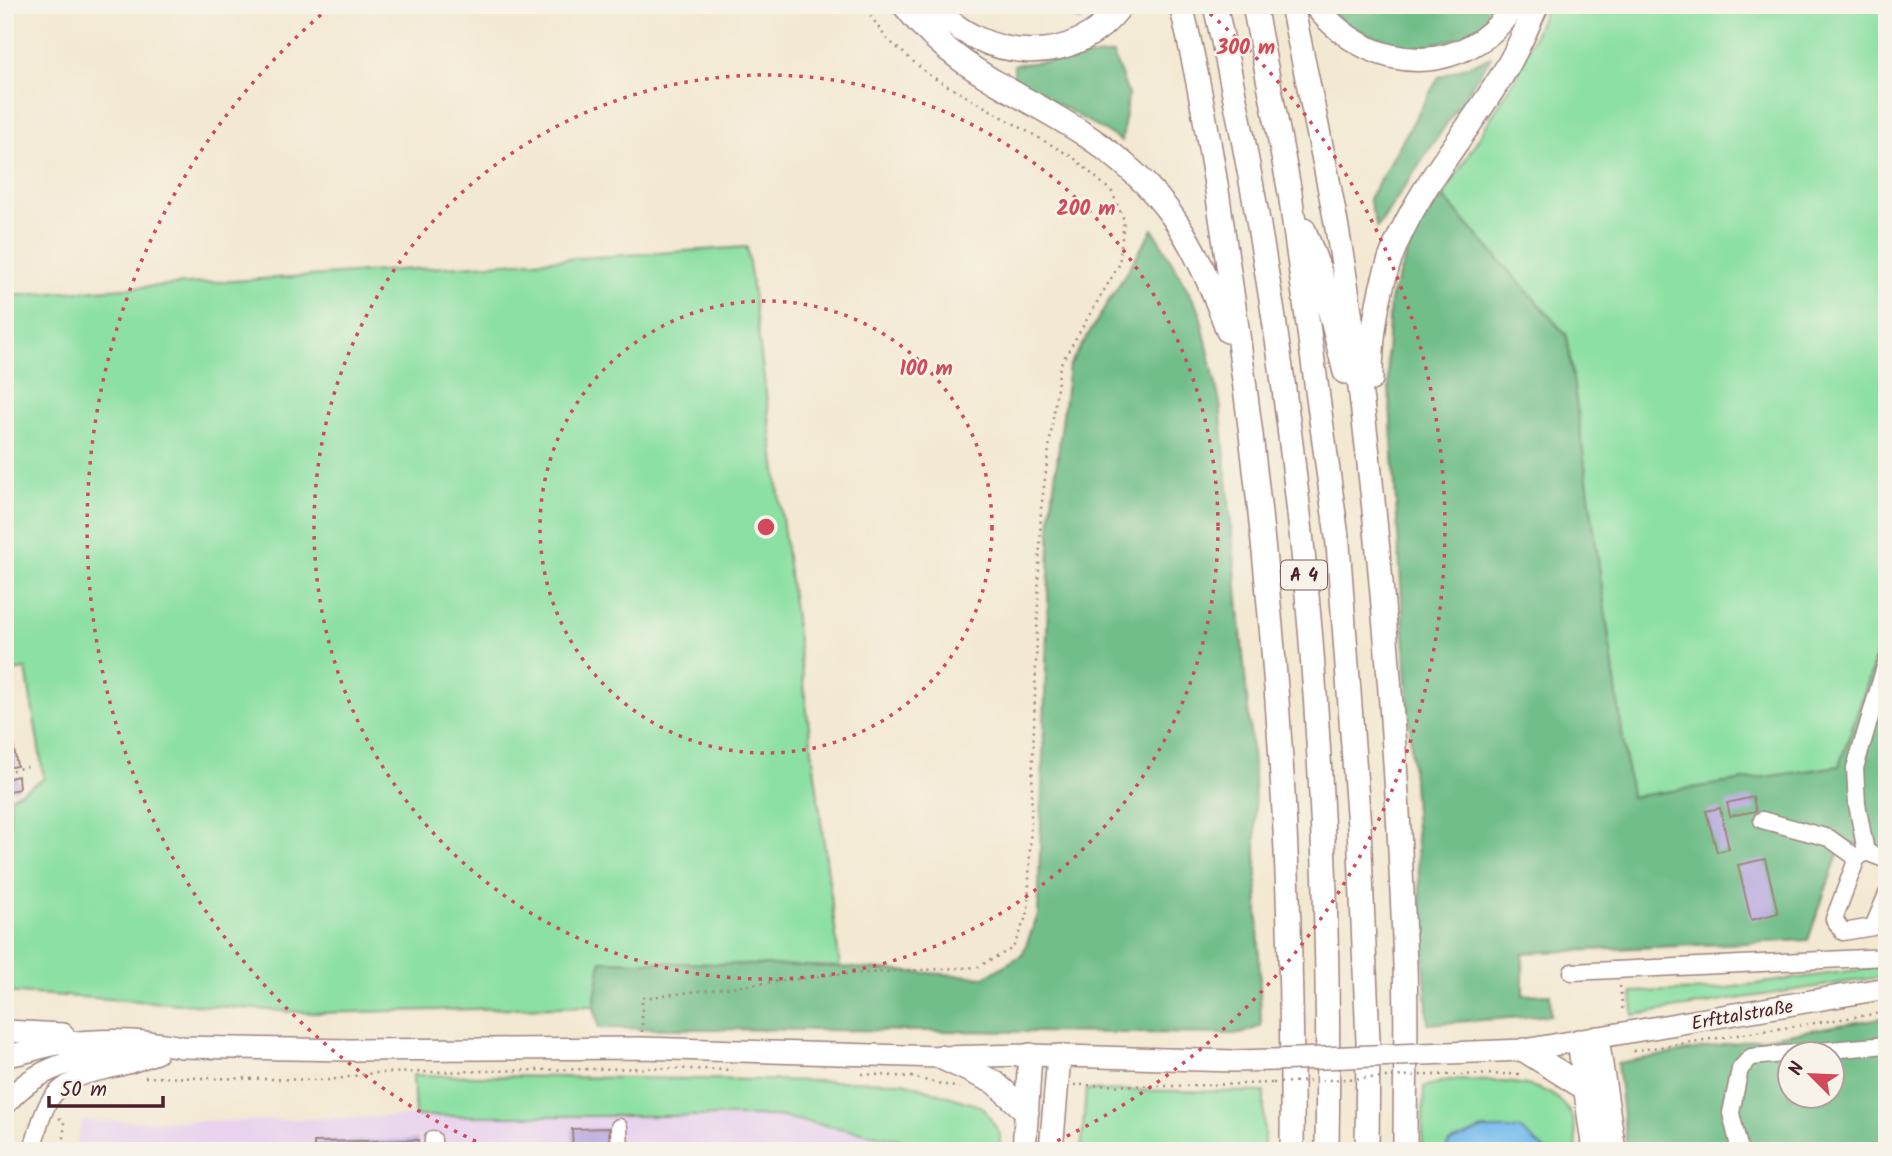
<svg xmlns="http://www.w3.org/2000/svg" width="1892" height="1156" font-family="Kalam,sans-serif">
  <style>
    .built { fill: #e8d2ee }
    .green { fill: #8ce0a3; stroke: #6b8067; stroke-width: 2 }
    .forest { fill: #71be89; stroke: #5e6e5a; stroke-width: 2; fill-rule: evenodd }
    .water { fill: #76bced; stroke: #606e8c; stroke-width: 2 }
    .building { fill: #b6a8de }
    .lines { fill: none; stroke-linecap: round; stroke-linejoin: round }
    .minor-casing { stroke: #9e847e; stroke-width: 19 }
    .major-casing { stroke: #9e847e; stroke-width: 24 }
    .highway-casing { stroke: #9e847e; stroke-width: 26 }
    .path { stroke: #9e847e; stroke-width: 2.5; stroke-dasharray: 2 5; stroke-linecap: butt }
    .minor { stroke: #fff; stroke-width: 16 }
    .major { stroke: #fff; stroke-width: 21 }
    .highway { stroke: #fff; stroke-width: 23 }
    .major-bridge-casing { stroke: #9e847e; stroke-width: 24; stroke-linecap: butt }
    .path-bridge { stroke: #9e847e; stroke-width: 2.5; stroke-dasharray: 2 5; stroke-linecap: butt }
    .major-bridge { stroke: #fff; stroke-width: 21 }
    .ring { fill: none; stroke: #d1495b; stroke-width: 3.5; stroke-dasharray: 3.5 7 }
    .labels { text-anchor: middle; stroke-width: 5; stroke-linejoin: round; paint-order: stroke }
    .shield { fill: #f7f3e8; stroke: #7e5f64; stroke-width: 2 }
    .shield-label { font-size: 18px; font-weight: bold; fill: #4a1f2b }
    .street-label { font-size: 19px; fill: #4a1f2b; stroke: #f7f3e8 }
    .centre { fill: #d1495b; stroke: #f7f3e8; stroke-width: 3.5 }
    .ring-label { font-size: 21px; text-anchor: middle; font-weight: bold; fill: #d1495b; stroke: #f7f3e8; stroke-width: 5; stroke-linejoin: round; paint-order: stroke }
  </style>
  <rect width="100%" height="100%" fill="#f7f3e8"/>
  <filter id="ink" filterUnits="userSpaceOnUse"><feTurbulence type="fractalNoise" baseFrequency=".0143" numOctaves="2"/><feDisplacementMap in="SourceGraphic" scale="14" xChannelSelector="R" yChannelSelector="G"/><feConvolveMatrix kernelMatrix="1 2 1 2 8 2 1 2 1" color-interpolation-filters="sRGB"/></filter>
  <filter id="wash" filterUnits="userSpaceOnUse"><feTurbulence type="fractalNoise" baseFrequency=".00686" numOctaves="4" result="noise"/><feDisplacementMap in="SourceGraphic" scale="28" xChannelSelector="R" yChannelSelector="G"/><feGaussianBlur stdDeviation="1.57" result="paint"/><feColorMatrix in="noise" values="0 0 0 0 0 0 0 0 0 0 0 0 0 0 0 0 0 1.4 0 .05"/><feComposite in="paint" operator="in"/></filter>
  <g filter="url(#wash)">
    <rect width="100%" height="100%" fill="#f3e8d1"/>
    <path class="built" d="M415,1116H776L931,1145V1151H74L82,1121H235Z"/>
    <path class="green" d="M1547,5H1887V626L1839,766L1631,797L1567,336L1443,197L1518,73Z
      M747,247L840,967L602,961L594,1006L314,1013L5,992V904L11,797L44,779L26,669L5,672V296Z
      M1887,966V976L1633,1015L1632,992L1712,990Z
      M413,1075L904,1082L983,1107L1000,1134V1151H931L930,1145L776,1116H415Z
      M1449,1080C1485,1081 1557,1076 1572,1118C1576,1128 1576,1141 1577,1151H1546L1449,1143L1445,1151H1422L1424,1087Z
      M1086,1090L1264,1092V1151H1081Z"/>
    <path class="forest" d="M1053,5H1097L1080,21Z
      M1320,5H1504L1470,36L1408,49L1353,29Z
      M1113,54L1128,94L1122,141L1014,79V65Z
      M1491,57L1377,228L1369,199L1439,77Z
      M1443,197L1567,336L1631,797L1839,766L1887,626V848L1842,843L1808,940L1523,953V995L1550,994L1551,1015L1428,1024L1387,355L1390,300L1416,229Z
      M1153,229L1199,310L1220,403L1254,774L1261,1026L1241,1034L599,1028L594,1006L601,961L840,967L985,977L1022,955L1038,915L1051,511L1069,366Z
      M1887,1017V1151H1627L1617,1063ZM1790,1054H1832V1096H1790Z"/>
    <path class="water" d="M1483,1129H1520L1546,1151H1445L1449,1143Z"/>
    <g id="blocks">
      <path class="building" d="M7,711L17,766L5,768V712Z
        M18,776L19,789L5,792V779Z
        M1753,797L1756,811L1730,816L1727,803Z
        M1720,808L1729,849L1717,852L1706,811Z
        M1765,859L1778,913L1751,920L1738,865Z
        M609,1128L610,1151H573L572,1129Z
        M418,1140V1151H314V1142Z"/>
    </g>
  </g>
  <g filter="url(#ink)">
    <use href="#blocks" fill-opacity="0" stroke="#9e847e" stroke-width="2"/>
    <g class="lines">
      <defs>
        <path id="minor" d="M1762,820L1829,838L1857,858
          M1866,852L1857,804L1855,768L1887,660
          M1887,860L1866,852L1857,858L1834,919L1843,932L1873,927L1887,894
          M1572,972L1887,957
          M619,1127L620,1151
          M31,1151C38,1134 40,1115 50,1100C67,1075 95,1074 122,1067C134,1064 146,1059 158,1055
          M433,1151V1139
          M1740,1151L1731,1113L1740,1069L1751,1057L1887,1045"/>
        <path id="major" d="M5,1031L63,1034
          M1422,1054L1524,1050L1887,988
          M5,1056C23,1054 40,1047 58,1044C99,1039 142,1039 182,1047L351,1050L641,1048L940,1057L1030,1055L1235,1061L1273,1060
          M7,1102C39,1064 88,1054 136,1055"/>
        <path id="highway" d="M904,5C954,70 1018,91 1084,134C1165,187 1196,242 1228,331
          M933,5C982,62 1075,70 1121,5
          M1181,5C1208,116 1223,229 1239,342C1276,610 1294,880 1292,1151
          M1215,5C1300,380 1333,767 1327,1151
          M1254,5L1290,193L1338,544L1359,827L1368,1041L1367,1151
          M1292,5C1311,100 1333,194 1347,290C1379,514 1397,739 1405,965C1407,1027 1405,1089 1405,1151
          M1315,5C1356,57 1423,78 1481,40C1495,31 1505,18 1515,5
          M1304,230L1320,272L1345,372
          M1371,379C1371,339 1377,297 1390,259C1415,190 1467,134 1504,72C1517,52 1527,27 1537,5
          M1597,1038L1614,1151
          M1579,1041L1594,1151
          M1524,1050L1586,1089
          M940,1057L994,1082L1027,1112
          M1024,1151L1030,1055
          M1051,1151L1059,1056"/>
      </defs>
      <use href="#minor" class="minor-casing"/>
      <use href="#major" class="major-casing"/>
      <use href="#highway" class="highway-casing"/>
      <path class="path" d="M1883,733L1887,723
        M5,772L30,766
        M1620,986L1623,1014
        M642,1032V998L830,975L978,967L1013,948L1028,912L1041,509L1060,365L1119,265L1124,220L1112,192L1074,158L929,75L886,38L863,5
        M1633,1051L1887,1012
        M862,1074L911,1077L959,1088
        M1426,1075L1524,1074
        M145,1077L330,1080L373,1073L649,1068L733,1070
        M1074,1085L1174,1086L1273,1083
        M59,1118L64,1121V1151"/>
      <use href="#minor" class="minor"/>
      <use href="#major" class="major"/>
      <use href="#highway" class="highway"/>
      <defs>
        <path id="major-bridge" d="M1273,1060L1422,1054"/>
      </defs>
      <use href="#major-bridge" class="major-bridge-casing"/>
      <path class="path-bridge" d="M1273,1083L1422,1075"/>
      <use href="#major-bridge" class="major-bridge"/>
    </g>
  </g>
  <g class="ring">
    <circle cx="766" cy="527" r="226"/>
    <circle cx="766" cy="527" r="452"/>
    <path d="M495 1150A679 679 0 0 1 330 7M1202 7A679 679 0 0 1 1037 1150"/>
  </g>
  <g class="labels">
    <rect class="shield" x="1281" y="560.5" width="46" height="29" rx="5"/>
    <g class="shield-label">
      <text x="1304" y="581">A 4</text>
    </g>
    <g class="street-label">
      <text transform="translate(1742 1014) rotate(-10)" y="7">Erfttalstraße</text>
    </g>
  </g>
  <circle cx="766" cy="527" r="10" class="centre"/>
  <g class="ring-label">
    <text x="1246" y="54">300 m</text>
    <text x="1086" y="215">200 m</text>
    <text x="926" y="375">100 m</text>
  </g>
  <rect width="1892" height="1156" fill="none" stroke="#f7f3e8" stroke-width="28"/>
  <g transform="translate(1811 1075) rotate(294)"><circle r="33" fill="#f7f3e8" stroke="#b29e9c" stroke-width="2"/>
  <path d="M0-5L12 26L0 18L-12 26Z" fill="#d1495b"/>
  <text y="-10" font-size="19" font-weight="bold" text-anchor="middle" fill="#4a1f2b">N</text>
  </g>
  <path d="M49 1096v10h114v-10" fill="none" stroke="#4a1f2b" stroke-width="3.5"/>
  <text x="60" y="1096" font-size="21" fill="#4a1f2b" stroke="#f7f3e8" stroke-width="5" paint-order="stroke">50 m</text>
</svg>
